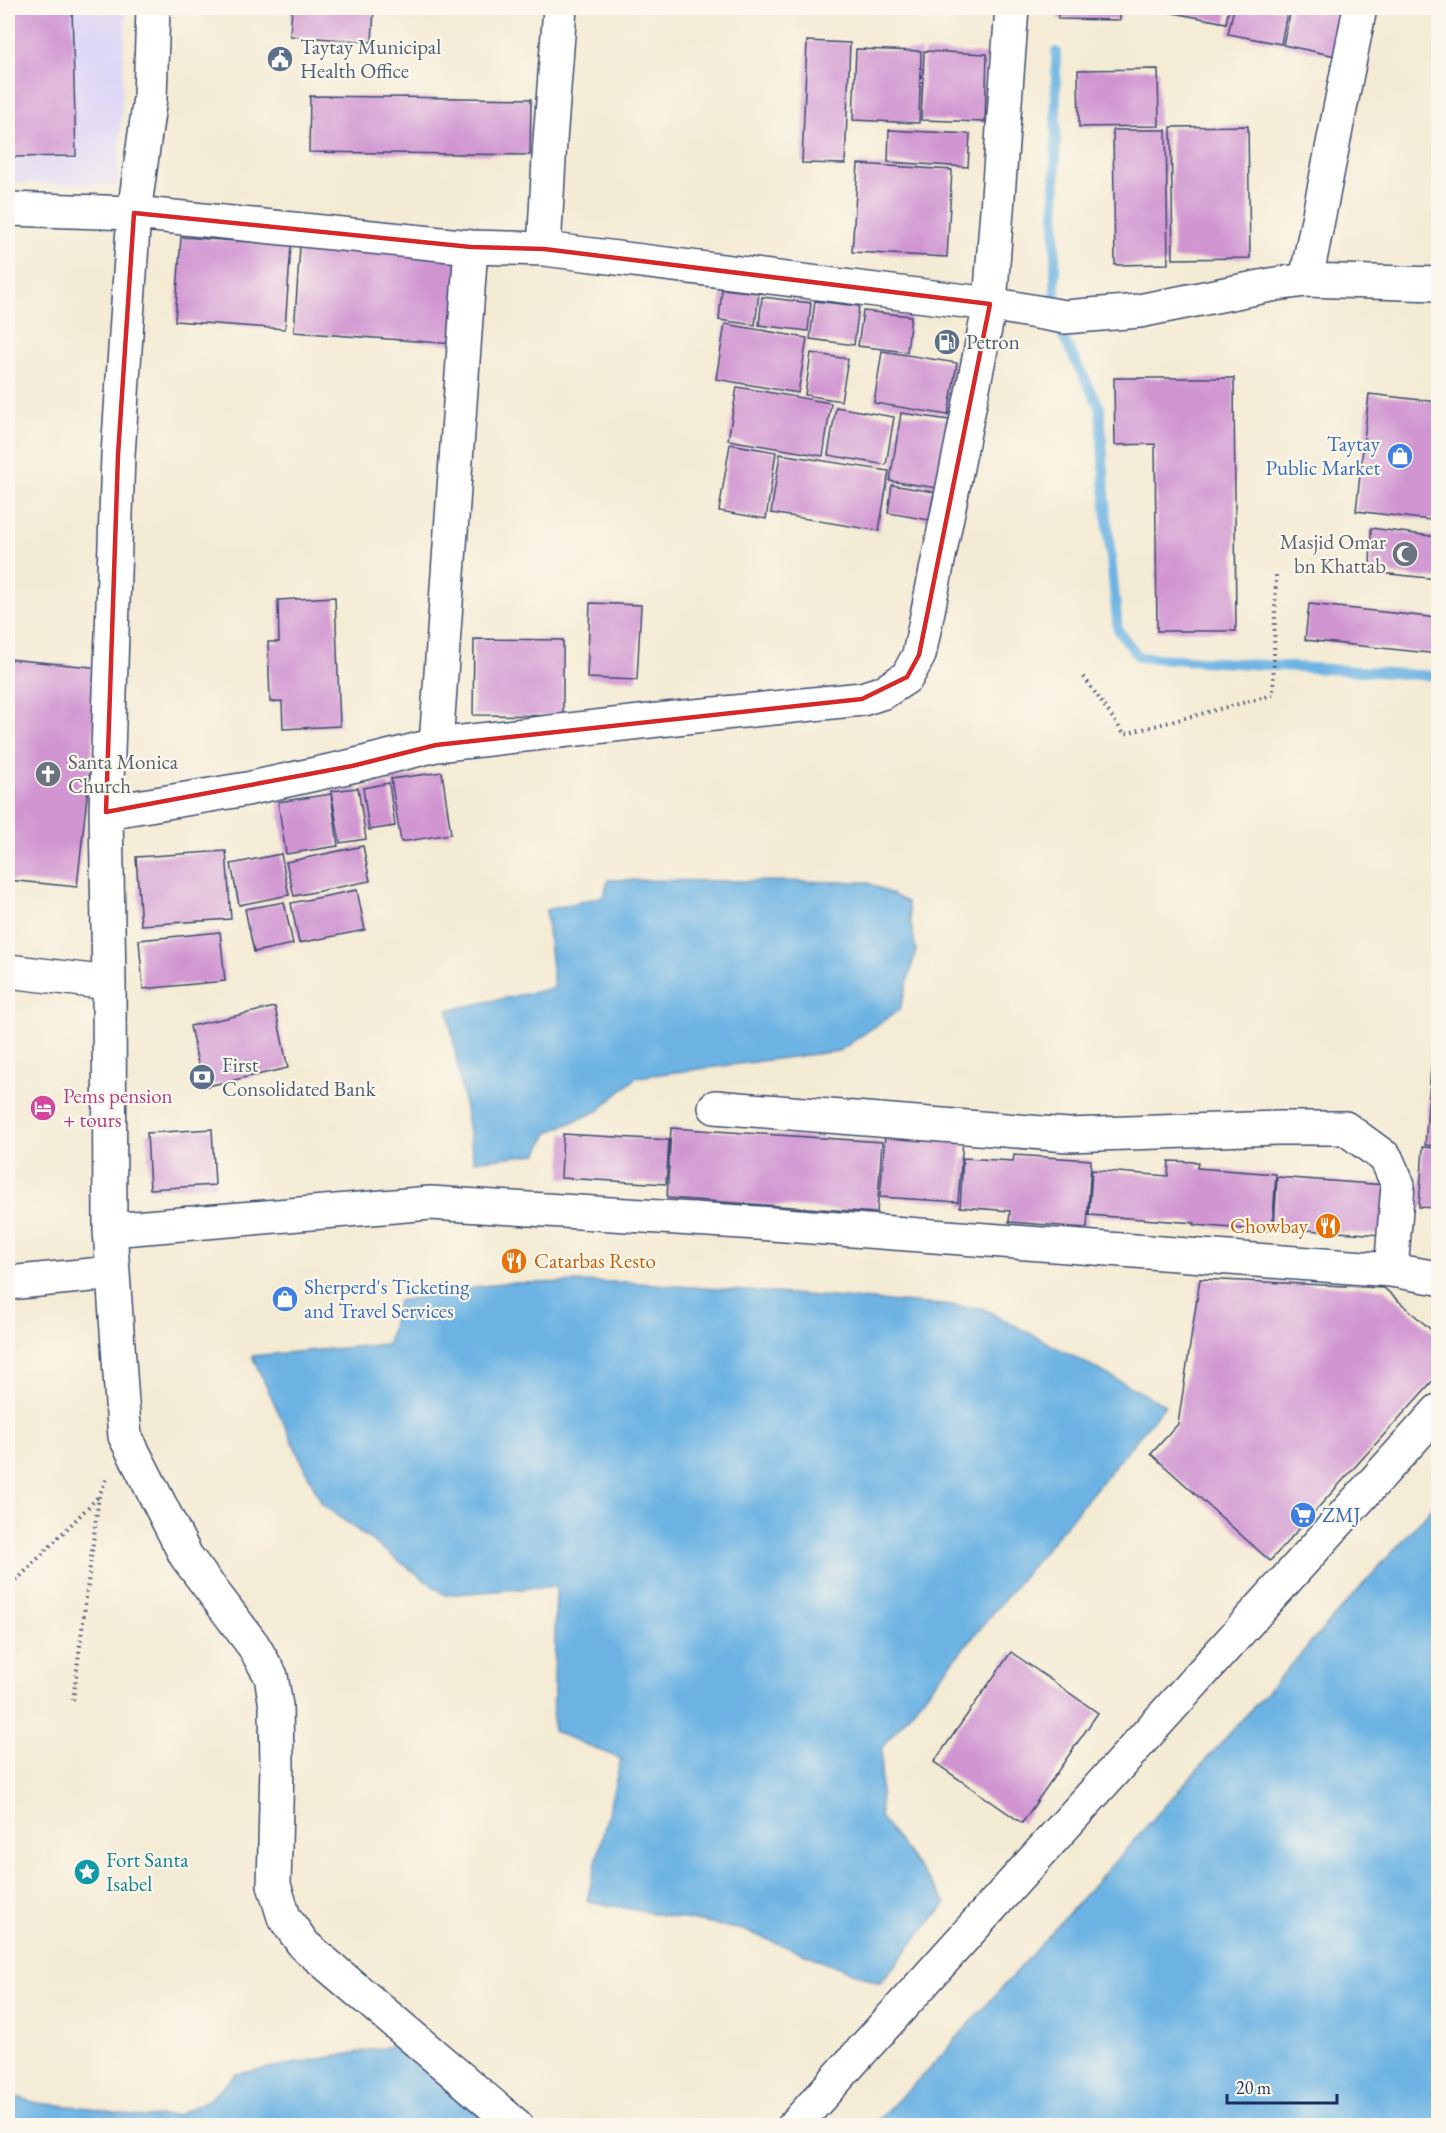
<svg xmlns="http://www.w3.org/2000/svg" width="1446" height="2133" font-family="'EB Garamond',serif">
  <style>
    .built { fill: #ddd5f6 }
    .water { fill: #6cb3e3; stroke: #4471a0; stroke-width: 1.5 }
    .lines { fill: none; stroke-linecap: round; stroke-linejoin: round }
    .stream { stroke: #6cb3e3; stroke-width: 10 }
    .building { fill: #d094d1 }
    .minor-casing { stroke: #3c4b70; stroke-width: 36 }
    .path { stroke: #3c4b70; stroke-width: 4; stroke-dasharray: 1.5 4.5; stroke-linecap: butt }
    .minor { stroke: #fff; stroke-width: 33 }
    .marked { fill: none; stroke: #d62828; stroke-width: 4.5; stroke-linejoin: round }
    .labels { text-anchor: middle; stroke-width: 4.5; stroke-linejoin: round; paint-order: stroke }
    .service-label { font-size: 21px; fill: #4e5e75; stroke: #fbf7ec; text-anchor: start }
    .shop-label { font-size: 21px; fill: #366cbe; stroke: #fbf7ec; text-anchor: start }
    .worship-label { font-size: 21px; fill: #5b616d; stroke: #fbf7ec; text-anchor: end }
    .hotel-label { font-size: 21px; fill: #b23c85; stroke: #fbf7ec; text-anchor: start }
    .food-label { font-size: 21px; fill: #c56008; stroke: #fbf7ec; text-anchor: end }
    .culture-label { font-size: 21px; fill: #0d838f; stroke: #fbf7ec; text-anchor: start }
  </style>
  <rect width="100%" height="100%" fill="#fbf7ec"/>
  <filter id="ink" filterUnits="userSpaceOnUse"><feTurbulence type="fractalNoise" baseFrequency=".0167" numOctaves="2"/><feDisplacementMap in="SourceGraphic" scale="12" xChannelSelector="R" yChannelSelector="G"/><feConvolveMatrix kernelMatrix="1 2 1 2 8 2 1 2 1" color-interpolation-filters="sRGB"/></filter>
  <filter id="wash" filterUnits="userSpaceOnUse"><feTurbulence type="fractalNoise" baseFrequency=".008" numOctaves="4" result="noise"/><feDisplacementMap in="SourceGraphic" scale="24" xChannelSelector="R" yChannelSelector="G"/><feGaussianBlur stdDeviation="1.35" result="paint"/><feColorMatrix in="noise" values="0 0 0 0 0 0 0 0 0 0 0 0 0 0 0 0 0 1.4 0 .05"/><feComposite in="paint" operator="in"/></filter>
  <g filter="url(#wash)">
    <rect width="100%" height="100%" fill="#f4ebd4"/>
    <path class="built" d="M8,8H126L118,186L8,182Z"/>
    <path class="water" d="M608,880L867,882L907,902L916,951L900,1009L839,1051L637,1077L598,1111L549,1132L537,1154L474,1161L448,1010L554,988L546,910L604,896Z
      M624,1282L982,1308L1165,1405L882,1747L880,1817L946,1903L880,1983L743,1930L587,1901L621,1759L553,1731L556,1586L445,1595L322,1504L252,1356L388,1344L398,1301L501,1283Z
      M1438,1501V2125H873L929,2069Z
      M393,2046L491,2125H8V2094L37,2103L91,2108L144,2117L177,2115L208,2100L236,2074Z"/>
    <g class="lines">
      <path class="stream" d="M1055,302L1056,52
        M1061,333L1100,408L1106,507L1118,630L1139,657L1438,676"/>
    </g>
    <g id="blocks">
      <path class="building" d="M8,8H72L76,156L8,157Z
        M292,8H374L372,42L290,36Z
        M1058,8H1120V20L1058,19Z
        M1148,8H1229L1226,23Z
        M1234,8H1288L1281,44L1228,34Z
        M1291,8H1346L1336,56L1283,45Z
        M807,41L850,43L845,164L802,163Z
        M856,49L921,51L919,123L853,120Z
        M924,51L987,54L985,122L921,120Z
        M1158,69L1159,126L1079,127L1078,70Z
        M310,96L531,99L530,155L309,152Z
        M1248,126L1250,258L1173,259L1171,127Z
        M889,130L970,134L968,167L888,162Z
        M1113,130H1166L1168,264L1115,265Z
        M858,164L952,170L947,257L852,252Z
        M181,237L291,245L285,329L175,321Z
        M300,246L461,258L455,344L294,332Z
        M722,289L759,293L755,325L719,320Z
        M762,297L811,303L808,331L759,325Z
        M815,301L859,306L854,345L810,339Z
        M863,311L911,316L907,352L858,346Z
        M725,324L807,338L798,393L716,379Z
        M882,351L957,363L948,415L874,403Z
        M811,353L848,359L841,401L805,395Z
        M1114,378H1234L1236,631H1157L1155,444L1115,445Z
        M737,387L831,403L823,456L728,440Z
        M1369,394L1438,402V521L1356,511Z
        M836,407L894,417L886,465L828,455Z
        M901,413L949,420L937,488L890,481Z
        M730,444L776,452L766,519L719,511Z
        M780,454L889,471L879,531L771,513Z
        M892,485L934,492L929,520L888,513Z
        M1371,528L1438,537V579L1370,572Z
        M335,597L340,726L283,729L282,701L270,702L268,642H279L278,600Z
        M590,603L641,605L637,680L587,678Z
        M1309,604L1438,618V654L1305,640Z
        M474,639L563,640V716L473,715Z
        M8,659L101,668L77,887L8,880Z
        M442,772L451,834L401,842L391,779Z
        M389,783L395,826L369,830L363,788Z
        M358,788L366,839L340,843L331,791Z
        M331,794L338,846L286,854L278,802Z
        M363,846L370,881L294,896L286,862Z
        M226,851L231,919L141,925L136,857Z
        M281,854L289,895L239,905L231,864Z
        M357,890L365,930L299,943L291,903Z
        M284,902L293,944L254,952L245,909Z
        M220,932L225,981L143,989L139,940Z
        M1437,1003H1438V1067H1432Z
        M275,1007L288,1068L203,1087L190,1026Z
        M1431,1068L1438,1069V1146L1425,1145Z
        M671,1128L882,1142L877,1213L667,1198Z
        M212,1129L215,1185L150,1189L147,1133Z
        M563,1134L669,1140L666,1184L561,1178Z
        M885,1135L963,1140L958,1202L880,1197Z
        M1423,1147L1438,1148V1208L1419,1207Z
        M1014,1155L1091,1160L1087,1228L1009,1222L1010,1211L960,1207L963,1158L1013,1161Z
        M1169,1161L1198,1162L1197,1168L1276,1174L1272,1231L1194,1225L1195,1223L1089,1215L1092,1170L1168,1176Z
        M1277,1177L1386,1185L1383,1235L1274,1228Z
        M1200,1279L1384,1288L1438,1336V1375L1270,1561L1151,1454L1178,1424Z
        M1011,1652L1098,1713L1022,1823L934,1762Z"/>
    </g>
  </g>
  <g filter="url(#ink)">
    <use href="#blocks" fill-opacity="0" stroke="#3c4b70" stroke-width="1.5"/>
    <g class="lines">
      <defs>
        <path id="minor" d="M153,8L150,98L134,213L118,455L106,812L109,983L110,1230L122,1403L125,1436L186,1556L253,1645L271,1676L276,1706L277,1765L274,1885L284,1917L304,1945L517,2126
          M8,209L134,213L471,247L544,249L990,304L1065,317L1139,311L1276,284L1306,280L1438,284
          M544,249L550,141L560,8
          M1306,280L1360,8
          M436,745L471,247
          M106,812L247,789L352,766L436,745L685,717L862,699L884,692L907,677L919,655L990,304L1012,8
          M8,971L109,983
          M715,1107L1068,1135L1278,1128H1345L1386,1158L1398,1185L1391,1270
          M110,1230L430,1203L758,1223L1391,1270L1438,1278
          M8,1283L112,1273
          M794,2126L1438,1411"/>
      </defs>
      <use href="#minor" class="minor-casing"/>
      <path class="path" d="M1084,677L1124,734L1273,695L1276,575
        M8,1589L98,1497
        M73,1700L99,1496L107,1478"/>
      <use href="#minor" class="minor"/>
    </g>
  </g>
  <path class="marked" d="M134,213L471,247L544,249L990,304L919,655L907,677L862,699L436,745L352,766L106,812L118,455Z"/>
  <defs>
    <symbol id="civic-disc" viewBox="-11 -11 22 22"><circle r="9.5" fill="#5c6f8a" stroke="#fbf7ec"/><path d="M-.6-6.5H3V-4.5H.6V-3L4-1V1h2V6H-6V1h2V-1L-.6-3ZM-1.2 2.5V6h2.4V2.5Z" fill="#fff"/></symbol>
    <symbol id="fuel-disc" viewBox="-11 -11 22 22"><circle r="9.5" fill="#5c6f8a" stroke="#fbf7ec"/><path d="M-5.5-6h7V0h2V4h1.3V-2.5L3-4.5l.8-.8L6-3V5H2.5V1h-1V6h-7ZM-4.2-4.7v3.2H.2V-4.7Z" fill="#fff"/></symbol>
    <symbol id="shop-disc" viewBox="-11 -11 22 22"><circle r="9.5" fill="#3f7fe0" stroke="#fbf7ec"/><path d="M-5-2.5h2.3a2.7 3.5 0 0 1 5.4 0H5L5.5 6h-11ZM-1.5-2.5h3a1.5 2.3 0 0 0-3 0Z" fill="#fff"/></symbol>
    <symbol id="mosque-disc" viewBox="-11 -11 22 22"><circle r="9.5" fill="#6b7280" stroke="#fbf7ec"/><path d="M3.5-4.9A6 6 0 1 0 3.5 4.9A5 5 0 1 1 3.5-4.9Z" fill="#fff"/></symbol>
    <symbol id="church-disc" viewBox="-11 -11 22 22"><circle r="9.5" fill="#6b7280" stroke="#fbf7ec"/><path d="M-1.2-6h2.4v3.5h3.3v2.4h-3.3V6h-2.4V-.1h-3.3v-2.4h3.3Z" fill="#fff"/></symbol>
    <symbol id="bank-disc" viewBox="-11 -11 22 22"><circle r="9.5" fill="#5c6f8a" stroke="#fbf7ec"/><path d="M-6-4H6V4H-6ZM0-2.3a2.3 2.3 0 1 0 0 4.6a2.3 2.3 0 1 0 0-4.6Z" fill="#fff"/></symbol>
    <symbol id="hotel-disc" viewBox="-11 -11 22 22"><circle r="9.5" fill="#d1479c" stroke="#fbf7ec"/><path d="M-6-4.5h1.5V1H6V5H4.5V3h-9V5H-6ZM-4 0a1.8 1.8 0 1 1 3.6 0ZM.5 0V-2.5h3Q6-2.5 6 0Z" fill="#fff"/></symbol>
    <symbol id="restaurant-disc" viewBox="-11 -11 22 22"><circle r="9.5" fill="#e8710a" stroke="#fbf7ec"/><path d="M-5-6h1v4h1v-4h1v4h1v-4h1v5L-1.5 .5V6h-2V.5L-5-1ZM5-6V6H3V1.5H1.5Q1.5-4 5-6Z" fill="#fff"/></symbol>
    <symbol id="supermarket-disc" viewBox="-11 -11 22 22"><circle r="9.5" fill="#3f7fe0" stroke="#fbf7ec"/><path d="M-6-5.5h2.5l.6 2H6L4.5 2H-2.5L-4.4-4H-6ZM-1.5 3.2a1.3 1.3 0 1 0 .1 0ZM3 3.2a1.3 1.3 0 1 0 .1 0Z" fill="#fff"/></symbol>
    <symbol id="sight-disc" viewBox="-11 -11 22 22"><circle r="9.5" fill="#0f9aa8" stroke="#fbf7ec"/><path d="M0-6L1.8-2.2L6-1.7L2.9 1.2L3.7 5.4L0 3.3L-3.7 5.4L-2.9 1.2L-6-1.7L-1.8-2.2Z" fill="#fff"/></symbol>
  </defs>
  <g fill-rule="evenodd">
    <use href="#civic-disc" x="265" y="44" width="30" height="30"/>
    <use href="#fuel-disc" x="932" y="327" width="30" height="30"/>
    <use href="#shop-disc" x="1385" y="441" width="30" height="30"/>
    <use href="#mosque-disc" x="1390" y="539" width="30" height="30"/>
    <use href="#church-disc" x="33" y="759" width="30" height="30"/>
    <use href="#bank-disc" x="187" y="1062" width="30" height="30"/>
    <use href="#hotel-disc" x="28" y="1093" width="30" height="30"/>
    <use href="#restaurant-disc" x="1313" y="1211" width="30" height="30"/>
    <use href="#restaurant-disc" x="499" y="1246" width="30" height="30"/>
    <use href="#shop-disc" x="270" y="1284" width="30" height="30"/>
    <use href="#supermarket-disc" x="1288" y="1500" width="30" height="30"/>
    <use href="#sight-disc" x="72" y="1857" width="30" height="30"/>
  </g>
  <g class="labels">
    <g class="service-label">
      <text x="300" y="54">Taytay Municipal<tspan x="300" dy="24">Health Office</tspan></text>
      <text x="966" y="349">Petron</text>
      <text x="222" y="1072">First<tspan x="222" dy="24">Consolidated Bank</tspan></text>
    </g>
    <g class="shop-label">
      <text x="1380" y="451" text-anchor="end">Taytay<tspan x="1380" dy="24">Public Market</tspan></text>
      <text x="304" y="1294">Sherperd's Ticketing<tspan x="304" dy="24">and Travel Services</tspan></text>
      <text x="1322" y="1522">ZMJ</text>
    </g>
    <g class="worship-label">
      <text x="1386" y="549">Masjid Omar<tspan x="1386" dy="24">bn Khattab</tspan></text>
      <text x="68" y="769" text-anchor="start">Santa Monica<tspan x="68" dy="24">Church</tspan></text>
    </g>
    <g class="hotel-label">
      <text x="63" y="1103">Pems pension<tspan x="63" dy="24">+ tours</tspan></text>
    </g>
    <g class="food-label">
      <text x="1308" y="1233">Chowbay</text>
      <text x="534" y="1268" text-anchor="start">Catarbas Resto</text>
    </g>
    <g class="culture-label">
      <text x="106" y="1867">Fort Santa<tspan x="106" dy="24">Isabel</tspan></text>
    </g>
  </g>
  <rect width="1446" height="2133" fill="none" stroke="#fbf7ec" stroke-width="30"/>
  <path d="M1227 2094v9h110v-9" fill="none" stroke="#1b2f5e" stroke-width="3"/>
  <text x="1236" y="2094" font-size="18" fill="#1b2f5e" stroke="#fbf7ec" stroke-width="4.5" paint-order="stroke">20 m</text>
</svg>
